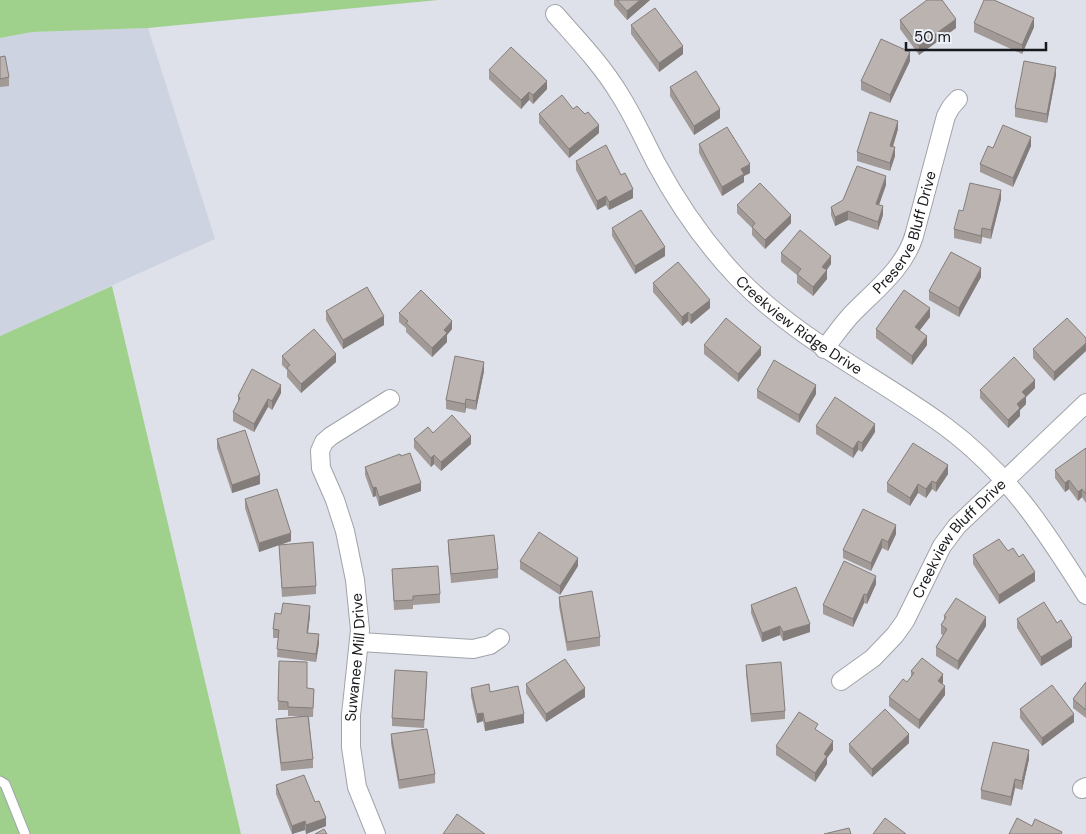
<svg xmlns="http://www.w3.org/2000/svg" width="1086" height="834" font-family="'DM Sans',sans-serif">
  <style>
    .built { fill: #cdd3e1 }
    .green { fill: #9fd18c }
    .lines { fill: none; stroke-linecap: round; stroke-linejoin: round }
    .lane-casing { stroke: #a0a3a9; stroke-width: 11 }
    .street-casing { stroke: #a0a3a9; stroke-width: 20 }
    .lane { stroke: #fff; stroke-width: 9 }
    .street { stroke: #fff; stroke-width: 18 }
    .wall { fill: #a19a97 }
    .shaded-wall { fill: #837d7b }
    .building { fill: #bbb3b0; stroke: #837d7b }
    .labels { text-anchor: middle; stroke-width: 4.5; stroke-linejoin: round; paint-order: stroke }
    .street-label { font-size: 15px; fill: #18191c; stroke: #eceff6 }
  </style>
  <rect width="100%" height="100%" fill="#dee1e9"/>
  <path class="built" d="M148,28L215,239L0,336V38L32,32Z"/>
  <path class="green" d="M0,0H438L148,28L32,32L0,38Z
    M112,286L241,834H0V336Z"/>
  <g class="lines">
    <defs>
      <path id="lane" d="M0,781L5,784L25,834"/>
      <g id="street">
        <path id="s1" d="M555,14C578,40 602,65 620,95C634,117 644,140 656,163C678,204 705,243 737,277C799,341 875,375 946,427C1009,474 1045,530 1086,595"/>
        <path id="s2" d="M824,349C833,338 841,326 851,315C874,291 904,269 914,236L946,116L951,107L958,99"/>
        <path d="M360,642L473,649L490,645L500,638"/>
        <path id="s3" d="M841,681L873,658L895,635L905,621L942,546L957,526L1086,403"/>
        <path d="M1082,789L1086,787"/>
        <path id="s4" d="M376,834L357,787L351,747V715L360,630L355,580L345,531L335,500L321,468L320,451L324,442L331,436L390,399"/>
      </g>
    </defs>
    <use href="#lane" class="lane-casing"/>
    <use href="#street" class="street-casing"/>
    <use href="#lane" class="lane"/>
    <use href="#street" class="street"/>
  </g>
  <path class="wall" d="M614,0H650L627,20L614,5Z
    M900,20L956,28L919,55L900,29Z
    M974,23L1034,27L1022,54L974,32Z
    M631,25L683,54L659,72L631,34Z
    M0,57L9,77V86L0,87Z
    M910,61L890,103L861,90V81Z
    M489,70L547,89L533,104L529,100L521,109L489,79Z
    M1056,75L1047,123L1015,117V108Z
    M670,87L720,118L694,135L670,96Z
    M573,109L599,133L569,158L539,123V114Z
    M898,129L893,147L895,156L890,171L857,161V152Z
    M699,144L750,173L744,176V182L722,196L699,153Z
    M1031,146L1013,187L980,172V164L993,148Z
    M576,161L633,198L609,210L606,205L597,210L576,170Z
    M886,185L879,205L883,215L878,230L848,220L835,226L831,215V207Z
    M1001,199L991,239L982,237L981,244L954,238V229Z
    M737,205L791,223L765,249L752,235V228L737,213Z
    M612,228L665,256L635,274L612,236Z
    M781,253L831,264L827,270V279L813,296L797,283V275L781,262Z
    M981,277L959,317L929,300V291Z
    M653,283L710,308L691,324L688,321L682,326L653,292Z
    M326,311L384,325L343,349L326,320Z
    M399,313L452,329L447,335V342L432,357L406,332V328L399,322Z
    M930,317L920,330L927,345L912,365L876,338V329Z
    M1086,338L1054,381L1033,358V349Z
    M704,345L761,355L738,382L704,354Z
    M282,356L336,362L301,393L287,377V370L282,365Z
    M484,371L476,410L466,408L465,413L446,409V400Z
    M1035,388L1026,397V404L1020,410V416L1008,428L980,398V390Z
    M757,390L816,394L799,423L757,398Z
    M281,393L272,410L268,407L254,432L233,421V412L238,403V396Z
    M816,426L875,432L862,452L858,450L853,458L816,434Z
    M433,433L471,444L441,471L434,464L431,467L414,448V439Z
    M217,439L260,484L232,493L217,448Z
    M1086,448V503L1082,497L1078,501L1069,489L1065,492L1055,478V470Z
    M365,467L421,491L379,506L376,496L373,497L365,475Z
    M948,474L936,492L932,489L926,498L918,493L910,506L887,492V483Z
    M245,499L291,541L280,545L316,586V594L282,597L279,545L259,552L245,508Z
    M896,534L888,551L882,548L871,571L843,558V550Z
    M448,540L498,569V578L451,583L448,548Z
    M1008,551L1035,581L999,604L973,564V555Z
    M520,561L578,566L560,595L520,569Z
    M392,569L440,594V603L413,605V609L394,610Z
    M876,584L867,604L864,603L853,627L823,614V605Z
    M559,597L600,637V646L567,651L559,606Z
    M751,605L810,632L783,641L780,635L762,642L751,613Z
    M281,614L310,615L308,633L319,643L316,662L277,657L278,638H273V629Z
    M944,616L986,626L958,670L936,656V647L943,635L941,634V625L944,621Z
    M1017,619L1072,647L1041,666L1017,628Z
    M279,661L307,688L314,689L313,717H309L313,759V768L281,771L276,728V719L302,716H288V710H278Z
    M746,665L785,711V719L751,722L746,674Z
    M911,671L943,683L942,684L945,695L919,729L889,706V697L907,682L911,677Z
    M427,680L424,728L392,726V718Z
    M1086,682V718L1073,708V699Z
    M526,684L585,697L546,722L526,693Z
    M471,688L490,692L524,723L485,731L483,721L477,723L471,696Z
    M1020,709L1074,722L1042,746L1020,718Z
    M818,731L833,750L827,758V764L815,782L776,755V746Z
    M391,734L435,774V783L399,789L391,743Z
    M909,743L872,777L849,752V744Z
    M1029,759L1022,790L1015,788L1011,806L981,799V790Z
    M276,785L326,826L306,834L305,830L292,834L276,794Z"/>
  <path class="shaded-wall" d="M640,0H650L627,20V11Z
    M1034,18V27L1022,54V45Z
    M956,19V28L919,55V46Z
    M683,46V54L659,72V63Z
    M910,52V61L890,103V95Z
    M1056,67V75L1047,123V114Z
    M547,81V89L533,104V95Z
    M529,92V100L521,109V100Z
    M720,109V118L694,135V126Z
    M898,121V129L890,155V146Z
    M599,125V133L569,158V149Z
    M1031,137V146L1013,187V178Z
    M895,147V156L890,171V163Z
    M750,164V173L744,176V182L722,196V187L741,169Z
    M886,176V185L876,213V204Z
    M633,189V198L609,210V202Z
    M1001,190V199L991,239V230Z
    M606,196V205L597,210V201Z
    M883,206V215L878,230V222Z
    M848,211V220L835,226V217Z
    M791,215V223L765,249V240Z
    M982,228V237L981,244V236Z
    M665,247V256L635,274V266Z
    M831,256V264L822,275V267Z
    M981,268V277L959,317V308Z
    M827,270V279L813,296V287Z
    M710,300V308L691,324V315Z
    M930,308V317L915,336V327Z
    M688,312V321L682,326V317Z
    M384,316V325L343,349V340Z
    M452,321V329L447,335V342L432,357V348L444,330Z
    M927,336V345L912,365V356Z
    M1086,343V351L1054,381V372Z
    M761,347V355L738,382V374Z
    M336,354V362L301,393V384Z
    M484,362V371L476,410V401Z
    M1035,380V388L1026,397V404L1020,410V416L1008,428V420L1017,404L1022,392Z
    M281,385V393L272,410V401Z
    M816,385V394L799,423V415Z
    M268,399V407L254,432V424Z
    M466,399V408L465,413V404Z
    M875,424V432L862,452V443Z
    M471,436V444L441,471V462Z
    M858,441V450L853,458V449Z
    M434,455V464L431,467V458Z
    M948,465V474L936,492V483Z
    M260,475V484L232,493V485Z
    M1069,480V489L1065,492V483Z
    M932,481V489L926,498V489Z
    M421,483V491L379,506V497Z
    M918,484V493L910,506V498Z
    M376,487V496L373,497V488Z
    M1082,489V497L1078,501V492Z
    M896,525V534L888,551V542Z
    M291,533V541L259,552V543Z
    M882,539V548L871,571V563Z
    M578,558V566L560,595V586Z
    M1035,572V581L999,604V595Z
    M876,576V584L867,604V595Z
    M864,594V603L853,627V619Z
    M310,606V615L307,641V633Z
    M986,617V626L958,670V661Z
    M810,624V632L783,641V632Z
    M780,626V635L762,642V633Z
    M319,634V643L316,662V654Z
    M1072,638V647L1041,666V657Z
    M943,674V683L938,689V681Z
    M945,686V695L919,729V720Z
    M585,688V697L546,722V714Z
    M483,713V721L477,723V714Z
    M524,714V723L485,731V723Z
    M1074,714V722L1042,746V738Z
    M909,734V743L872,777V769Z
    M833,741V750L827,758V764L815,782V773L824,754Z
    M1029,750V759L1022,790V781Z
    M1015,779V788L1011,806V797Z
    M326,818V826L306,834V825Z
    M305,821V830L292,834V826Z"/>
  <path class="building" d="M617,0H640L627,11Z
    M927,0H942L956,19L919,46L900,20Z
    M984,0H994L1034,18L1022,45L974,23Z
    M655,8L683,46L659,63L631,25Z
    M881,39L910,52L890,95L861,81Z
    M511,47L547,81L533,95L529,92L521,100L489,70Z
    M5,56L9,77L0,79V57Z
    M1024,61L1056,67L1047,114L1015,108Z
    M696,71L720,109L694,126L670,87Z
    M562,95L573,109L577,106L585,114L588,112L599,125L569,149L539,114Z
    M870,112L898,121L890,146L895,147L890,163L857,152Z
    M1003,125L1031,137L1013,178L980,164L988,146L993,148Z
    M727,127L750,164L741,169L744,174L722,187L699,144Z
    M606,145L621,175L625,173L633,189L609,202L606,196L597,201L576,161Z
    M857,166L886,176L876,204L883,206L878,222L848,211L835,217L831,207L843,200Z
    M760,183L791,215L765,240L752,227L755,223L737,205Z
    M970,183L1001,190L991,230L982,228L981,236L954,229L959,210L963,211Z
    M641,210L665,247L635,266L612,228Z
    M800,230L831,256L822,267L827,270L813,287L797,274L801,269L781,253Z
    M951,252L981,268L959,308L929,291Z
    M678,262L710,300L691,315L688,312L682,317L653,283Z
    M367,287L384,316L343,340L326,311Z
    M421,290L452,321L444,330L447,333L432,348L406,323L408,321L399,313Z
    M904,290L930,308L915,327L927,336L912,356L876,329Z
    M726,318L761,347L738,374L704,345Z
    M1067,318L1086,338V343L1054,372L1033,349Z
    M314,329L336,354L301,384L287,368L290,365L282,356Z
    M455,356L484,362L476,401L466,399L465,404L446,400Z
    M1014,357L1035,380L1022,392L1026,396L1017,404L1020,408L1008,420L980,390Z
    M774,360L816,385L799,415L757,390Z
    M252,369L281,385L272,401L268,399L254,424L233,412L240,398L238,396Z
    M835,397L875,424L862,443L858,441L853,449L816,426Z
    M452,415L471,436L441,462L434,455L431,458L414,439L428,427L433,433Z
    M245,430L260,475L232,485L217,439Z
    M913,443L948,465L936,483L932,481L926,489L918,484L910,498L887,483Z
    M1086,448V494L1082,489L1078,492L1069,480L1065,483L1055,470Z
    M410,453L421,483L379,497L376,487L373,488L365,467L400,454L401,456Z
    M277,489L291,533L259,543L245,499Z
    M863,509L896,525L888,542L882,539L871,563L843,550Z
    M539,532L578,558L560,586L520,561Z
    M494,535L498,569L451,574L448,540Z
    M999,539L1008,551L1013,548L1019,557L1023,554L1035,572L999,595L973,555Z
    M313,542L316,586L282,588L279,545Z
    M844,561L876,576L867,595L864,594L853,619L823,605Z
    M438,566L440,594L413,596V600L394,601L392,569Z
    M796,587L810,624L783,632L780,626L762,633L751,605Z
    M592,591L600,637L567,642L559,597Z
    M956,598L986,617L958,661L936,647L947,629L941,625L946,617L944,616Z
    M1044,602L1057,623L1061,620L1072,638L1041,657L1017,619Z
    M283,603L310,606L307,633L319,634L316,654L277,649L279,630L273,629L275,613L281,614Z
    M922,658L943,674L938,681L945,686L919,720L889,697L903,679L907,682L914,673L911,671Z
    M565,659L585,688L546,714L526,684Z
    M279,661L307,662V688L314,689L313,708L288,707V702L278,701Z
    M781,662L785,711L751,714L746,665Z
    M395,670L427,672L424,720L392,718Z
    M1086,682V710L1073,699Z
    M489,684L490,692L518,686L524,714L485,723L483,713L477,714L471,688Z
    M1052,685L1074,714L1042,738L1020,709Z
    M885,709L909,734L872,769L849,744Z
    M799,712L818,724L815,729L833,741L824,754L827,756L815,773L776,746Z
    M308,716L313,759L281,763L276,719Z
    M427,729L435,774L399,780L391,734Z
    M993,742L1029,750L1022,781L1015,779L1011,797L981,790Z
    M304,775L315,802L319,801L326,818L306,825L305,821L292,826L276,785Z
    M457,814L485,834H443Z
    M885,818L906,834H873Z
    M1017,818L1032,826L1035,819L1062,832L1061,834H1009Z
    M849,828L851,834H824Z
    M324,829L327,834H315Z"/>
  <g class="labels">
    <g class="street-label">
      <text dy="5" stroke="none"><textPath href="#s2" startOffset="145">Preserve Bluff Drive</textPath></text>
      <text dy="5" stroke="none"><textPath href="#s1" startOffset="400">Creekview Ridge Drive</textPath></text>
      <text dy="5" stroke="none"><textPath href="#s3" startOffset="188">Creekview Bluff Drive</textPath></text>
      <text dy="5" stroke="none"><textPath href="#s4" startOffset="181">Suwanee Mill Drive</textPath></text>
    </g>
  </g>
  <path d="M906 42v8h140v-8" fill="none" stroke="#18191c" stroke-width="2.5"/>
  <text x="914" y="42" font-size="15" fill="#18191c" stroke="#eceff6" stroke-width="4" paint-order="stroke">50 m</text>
</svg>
